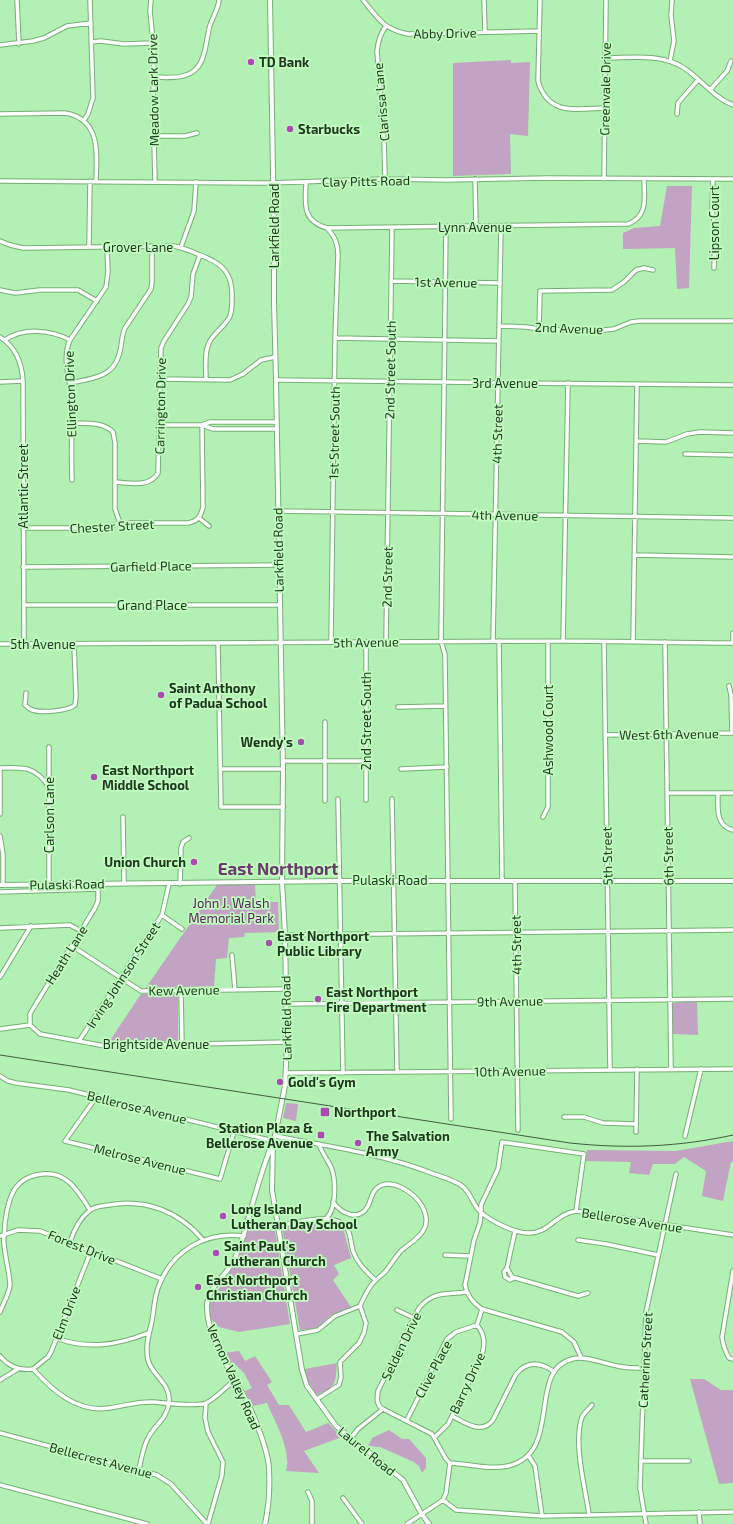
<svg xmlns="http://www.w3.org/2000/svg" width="733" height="1524" font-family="'Exo 2',sans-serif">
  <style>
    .green { fill: #c2a3c3 }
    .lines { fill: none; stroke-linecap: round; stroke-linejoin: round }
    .minor-casing { stroke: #75af75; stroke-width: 5.5 }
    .major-casing { stroke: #75af75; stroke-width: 6 }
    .minor { stroke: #fff; stroke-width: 3.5 }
    .major { stroke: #fff; stroke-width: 4 }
    .rail { stroke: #3d5d3d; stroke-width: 1 }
    .poi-dot { fill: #ab4bb3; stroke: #c0fdbf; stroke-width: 1.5 }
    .labels { text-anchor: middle; stroke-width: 3.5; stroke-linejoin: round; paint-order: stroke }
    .street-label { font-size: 13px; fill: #1e361e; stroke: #c0fdbf }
    .poi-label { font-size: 13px; font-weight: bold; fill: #1e361e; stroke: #c0fdbf; text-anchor: start }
    .park-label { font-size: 13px; fill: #57235c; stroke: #c0fdbf }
    .district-label { font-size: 17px; font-weight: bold; fill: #69396c; stroke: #c0fdbf }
  </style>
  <rect width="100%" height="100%" fill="#b3f0b3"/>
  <path class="green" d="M511,60V63L530,62L528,136L510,134L511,174L453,176V63Z
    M667,186H692L689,288L677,289L675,248L623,249V233L634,228L660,226Z
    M217,885H255L256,902H278L279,932L245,933L244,937L229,938L227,958L216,959L214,986L145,989Z
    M141,994H178V1041L109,1042Z
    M697,1001L698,1035L673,1034L672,1003Z
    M286,1103L298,1104L296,1121L283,1118Z
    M733,1141V1162H731L723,1201L702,1196L706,1171L684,1157L675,1164H653L649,1175L629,1173L631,1162L586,1161L587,1150L676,1151Z
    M329,1221L338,1224L343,1228L351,1258L334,1265L339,1274L333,1280L351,1307L331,1315L317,1328L300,1330L282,1228Z
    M249,1229L275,1231L290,1324L239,1332L219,1327L210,1318V1303L233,1267Z
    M239,1351L245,1361L255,1356L272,1382L267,1385L279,1405H289L306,1432L328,1423L342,1437L304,1451L319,1473L286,1471C292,1451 275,1422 267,1403L253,1406L245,1391L252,1388L244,1373L233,1362L229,1363L223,1353Z
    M337,1363C335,1384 337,1386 317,1395L308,1381L305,1369Z
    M690,1379H704L721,1390H733V1483L719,1484Z
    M389,1430L402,1439H409L426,1458V1468L422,1473L419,1466L414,1462L380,1447L368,1446L372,1438Z"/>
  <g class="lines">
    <defs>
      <path id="minor" d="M17,0L19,44
        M151,0L150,11L154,51L153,101L155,181
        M363,0C378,18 383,29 408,34L539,31
        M484,0L485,32
        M540,0L538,81C548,116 576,109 605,108
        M91,42L101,41L124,44L154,43
        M0,45L33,41L44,38L67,26L91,23
        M605,58C630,58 662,53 684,68C701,79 714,98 733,105
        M670,61L674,41L671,16L672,0
        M154,77C173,78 196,80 203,57C206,48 207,38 209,29C211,19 218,11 219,0
        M710,90L727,71L731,61
        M0,114L65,113C101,119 97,153 96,181
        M677,114L678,103L698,80
        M84,120L88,114L93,98L90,0
        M154,136H185L197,133
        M385,179L384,140L377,51C378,41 380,34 386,26
        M475,179L476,226
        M604,179L606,0
        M713,179L712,210L715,227L714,268
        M0,181L269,183L385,179L446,180L547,178L733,179
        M306,183C305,204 302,221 327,228L628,224C649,216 644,197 644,179
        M446,227L441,641L445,655L451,1119
        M327,228C335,237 338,244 338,255L335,338L331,642
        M0,241L10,245L23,248L174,246C183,248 191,251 200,255C222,263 233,273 232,298C232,304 232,311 230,316C225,327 214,332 209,343C204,353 206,368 206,380
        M89,247L90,181
        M181,247L194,211L196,182
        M391,281L500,283
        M0,290L15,293L40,290H78L97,301
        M499,326L526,327L548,330H604L614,329L631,322L640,321H733
        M539,330L540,291L612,290L624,282L636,270L644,268L653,270
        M0,337C16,347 22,364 23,381L24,644
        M335,338L499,341
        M5,340C24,327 51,330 70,340
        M160,379L230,380L243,374L261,360L275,357
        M276,380C428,383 581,383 733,385
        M0,382L23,381
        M70,383C89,379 113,378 119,355C122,346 121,337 125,328L151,289L152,282V246
        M72,423C86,424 102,421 113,432L115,443V509L120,523
        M160,425H202L210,422H276
        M202,425L213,429H276
        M636,441L666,442L687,434L700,432L733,433
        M685,454L733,455
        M72,480C71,453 72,427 72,401C71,381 61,360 70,340L106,287L108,272L107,247
        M115,482C131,483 149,488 158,473L161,348L164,341L188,304L191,297L193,274L200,255
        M278,511L733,518
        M199,518L209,526
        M23,528H105L120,523H188C198,521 201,516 203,507L202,425
        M635,555L733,557
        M23,567L278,565
        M24,605H280
        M386,641L392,228
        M493,641L501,227
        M499,641L502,880
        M563,641L568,383
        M366,642V800
        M604,642L610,1070
        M633,642L637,384
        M665,642L671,1069
        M218,643L221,807H283
        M733,643V633
        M0,644C188,644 376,641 564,641C620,641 677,643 733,643
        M729,686L731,695L732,733
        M26,693L25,705C27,706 28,708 30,709C39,714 68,711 75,705L76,697L74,644
        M398,707L445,706
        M325,722V801
        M605,735L733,733
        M49,747V884
        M283,761H366
        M221,769H283
        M401,769L447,767
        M668,793H733
        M718,793C718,807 715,826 733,830
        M338,799L343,1073
        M392,799L397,1072
        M0,814V768C23,767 35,766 49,787
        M123,817L124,883
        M543,817L548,807V641
        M0,836L3,854V885
        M515,881L518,1130
        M180,884L181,848L183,842L189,838
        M0,892L97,889
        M162,915L182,929
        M0,928L70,925L81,931
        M285,935L733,930
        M72,946L141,991L286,989
        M232,955L235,990
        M0,977L31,926
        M181,991L182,1044
        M286,1004L733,999
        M30,1025L40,1034L105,1046L287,1042
        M30,1025V1014L34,1007L95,908L98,901V884
        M0,1029L30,1025
        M79,1041L162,915L169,884
        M286,1073L733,1069
        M0,1076L8,1081L16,1083L69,1090L273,1141L275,1136C328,1146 383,1154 434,1174C443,1177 454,1180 462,1186C469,1191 472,1201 477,1208C485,1219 514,1233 528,1233C549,1234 555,1214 576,1211L733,1235
        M97,1096L65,1141L220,1179L234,1132
        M564,1117H584L603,1123L636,1124
        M636,1132L637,1069
        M685,1136L701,1069
        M319,1144C322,1153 327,1159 331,1167C336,1179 337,1211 325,1219
        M576,1211L584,1154L502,1142L498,1169L481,1205V1214L480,1223L474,1240L465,1285C467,1296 473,1303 482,1309L562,1332L574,1342L581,1357
        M278,1226C296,1223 338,1210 348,1230C351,1237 351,1244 353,1251C357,1263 366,1271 375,1280
        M515,1231L507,1268L512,1277L578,1296L588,1293
        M0,1236L18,1230L40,1231L162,1279
        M578,1240L606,1244L658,1255
        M70,1242C74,1230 79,1219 89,1211C94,1206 102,1206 109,1205C146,1198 180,1212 203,1240
        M445,1255L470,1256
        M507,1268L504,1272L505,1277L510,1280L514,1278
        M733,1271L722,1337C723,1345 725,1351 729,1358L733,1359
        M397,1310L414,1318
        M0,1312C3,1304 10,1292 10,1284C9,1270 5,1257 4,1244C3,1237 5,1230 5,1223C8,1198 14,1177 42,1174C67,1171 78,1191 90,1210
        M477,1325L482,1309
        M297,1334L318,1330L335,1316L360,1306
        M56,1338C88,1350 118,1345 148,1333
        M0,1356C9,1367 19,1371 33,1369C52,1390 77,1413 109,1408C124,1406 138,1401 154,1402C166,1403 197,1407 206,1403C214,1400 228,1385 235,1380
        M33,1369L48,1357L51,1352L91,1251
        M0,1380L18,1369
        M317,1399L339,1385L341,1377L340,1362L359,1343L364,1333L366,1323L360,1306C364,1297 368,1287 376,1280C379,1277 382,1275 385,1272C391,1265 395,1257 402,1250C409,1244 420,1238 424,1229C428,1223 426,1212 422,1206C414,1192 390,1176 376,1189C371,1194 371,1200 368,1206C359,1222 342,1214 333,1202
        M206,1403L205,1418L208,1432L223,1462L222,1475L208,1524
        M383,1409C376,1405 377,1398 378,1391L419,1308C434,1290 447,1295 466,1292
        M452,1416C465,1423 482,1435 493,1420L516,1374C527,1361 540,1362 553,1371
        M407,1420L447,1339L456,1332L477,1325
        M0,1433L157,1475L171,1484L207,1524
        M435,1437L448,1424L452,1416L482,1355C485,1343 485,1335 477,1325
        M351,1438L358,1429L383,1409L432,1434L446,1459L450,1463
        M528,1455L535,1466L542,1516
        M641,1461H689
        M450,1463C469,1464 489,1470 508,1466C564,1453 526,1371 572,1359C586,1355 607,1365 623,1367C630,1368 637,1368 644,1368
        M139,1470C141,1459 143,1447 148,1438C155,1424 167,1420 169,1402C171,1383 152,1376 148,1360C145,1345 149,1335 152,1321C154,1310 154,1299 158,1288C171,1251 205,1231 244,1236
        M0,1485L147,1524
        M308,1492L312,1501V1524
        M343,1498L362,1524
        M443,1500L446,1493L450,1463
        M699,1512L700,1524
        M589,1514C585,1487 573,1443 582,1417C584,1413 589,1409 592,1405
        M407,1524L443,1500L456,1510L542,1516L733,1512
        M646,1524L640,1488L646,1312L676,1174"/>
      <path id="major" d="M270,0L274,228V301L276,380L283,769L282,881L285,935L287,1042L285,1086L275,1136
        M0,885L340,881H733
        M273,1141L272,1190L302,1370L307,1386L336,1426L403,1480L421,1513L429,1524
        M265,1524C269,1506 270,1488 269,1470C269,1452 253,1412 244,1396C230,1370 207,1338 207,1307C207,1289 223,1278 232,1264C240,1249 245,1232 249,1216C256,1191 263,1167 272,1144"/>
    </defs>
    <use href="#minor" class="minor-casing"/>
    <use href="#major" class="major-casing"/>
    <use href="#minor" class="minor"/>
    <use href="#major" class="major"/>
    <path class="rail" d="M0,1055L570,1143C626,1149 679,1147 733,1135"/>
  </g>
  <g class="poi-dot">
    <circle cx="251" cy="62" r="4"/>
    <circle cx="290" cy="129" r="4"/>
    <circle cx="161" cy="695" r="4"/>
    <circle cx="301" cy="742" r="4"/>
    <circle cx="94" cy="777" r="4"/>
    <circle cx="194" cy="862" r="4"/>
    <circle cx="269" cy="943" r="4"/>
    <circle cx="318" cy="999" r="4"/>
    <circle cx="280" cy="1082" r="4"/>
    <rect x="320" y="1107" width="10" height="10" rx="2"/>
    <rect x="317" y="1131" width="8" height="8" rx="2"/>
    <circle cx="358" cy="1143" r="4"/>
    <circle cx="223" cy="1216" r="4"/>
    <circle cx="216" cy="1253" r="4"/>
    <circle cx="198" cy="1287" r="4"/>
  </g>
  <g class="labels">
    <g class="street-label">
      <text transform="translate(445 33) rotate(-1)" y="5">Abby Drive</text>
      <text transform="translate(605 89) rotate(-89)" y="5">Greenvale Drive</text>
      <text transform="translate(153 90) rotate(-91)" y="5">Meadow Lark Drive</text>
      <text transform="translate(381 102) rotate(-95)" y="5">Clarissa Lane</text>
      <text transform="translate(366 181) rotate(-1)" y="5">Clay Pitts Road</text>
      <text transform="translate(714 223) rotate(-90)" y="5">Lipson Court</text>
      <text transform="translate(274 226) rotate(-90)" y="5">Larkfield Road</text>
      <text x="475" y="232">Lynn Avenue</text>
      <text x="138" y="252">Grover Lane</text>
      <text transform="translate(446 282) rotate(1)" y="5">1st Avenue</text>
      <text transform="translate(569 328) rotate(2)" y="5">2nd Avenue</text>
      <text transform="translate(390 370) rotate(-89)" y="5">2nd Street South</text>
      <text x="505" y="388">3rd Avenue</text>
      <text transform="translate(70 394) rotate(-92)" y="5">Ellington Drive</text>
      <text transform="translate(160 406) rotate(-89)" y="5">Carrington Drive</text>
      <text transform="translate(334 433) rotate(-89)" y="5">1st Street South</text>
      <text transform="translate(497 434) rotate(-89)" y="5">4th Street</text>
      <text transform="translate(23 486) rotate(-90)" y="5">Atlantic Street</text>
      <text transform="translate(505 515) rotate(1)" y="5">4th Avenue</text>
      <text transform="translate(112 526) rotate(-3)" y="5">Chester Street</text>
      <text transform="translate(278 550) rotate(-91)" y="5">Larkfield Road</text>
      <text transform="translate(151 566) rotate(-1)" y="5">Garfield Place</text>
      <text transform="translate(387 577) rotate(-89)" y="5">2nd Street</text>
      <text x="152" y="610">Grand Place</text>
      <text transform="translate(366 642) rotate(-1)" y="5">5th Avenue</text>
      <text x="43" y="649">5th Avenue</text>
      <text transform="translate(366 721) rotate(-90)" y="5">2nd Street South</text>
      <text transform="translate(548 730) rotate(-90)" y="5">Ashwood Court</text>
      <text transform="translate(669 734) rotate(-1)" y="5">West 6th Avenue</text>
      <text transform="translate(49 815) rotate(-90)" y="5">Carlson Lane</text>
      <text transform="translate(607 856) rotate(-91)" y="5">5th Street</text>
      <text transform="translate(668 856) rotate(-91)" y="5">6th Street</text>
      <text x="390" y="885">Pulaski Road</text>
      <text transform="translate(67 884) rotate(-1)" y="5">Pulaski Road</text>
      <text transform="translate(516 945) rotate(-91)" y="5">4th Street</text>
      <text transform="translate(66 955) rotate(-58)" y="5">Heath Lane</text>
      <text transform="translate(123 975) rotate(-57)" y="5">Irving Johnson Street</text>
      <text transform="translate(184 990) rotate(-1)" y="5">Kew Avenue</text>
      <text transform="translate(510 1001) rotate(-1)" y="5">9th Avenue</text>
      <text transform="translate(286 1018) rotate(-91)" y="5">Larkfield Road</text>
      <text x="156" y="1049">Brightside Avenue</text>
      <text transform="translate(510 1071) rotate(-1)" y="5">10th Avenue</text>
      <text transform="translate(137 1107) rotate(14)" y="5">Bellerose Avenue</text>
      <text transform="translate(140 1159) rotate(14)" y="5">Melrose Avenue</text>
      <text transform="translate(632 1220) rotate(9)" y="5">Bellerose Avenue</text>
      <text transform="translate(82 1247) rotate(22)" y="5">Forest Drive</text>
      <text transform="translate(66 1313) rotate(-69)" y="5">Elm Drive</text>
      <text transform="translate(401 1346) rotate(-64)" y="5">Selden Drive</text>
      <text transform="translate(645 1360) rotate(-87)" y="5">Catherine Street</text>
      <text transform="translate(433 1369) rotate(-62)" y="5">Clive Place</text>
      <text transform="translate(234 1377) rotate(66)" y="5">Vernon Valley Road</text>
      <text transform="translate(467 1383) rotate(-65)" y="5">Barry Drive</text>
      <text transform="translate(367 1451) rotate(39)" y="5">Laurel Road</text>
      <text transform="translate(101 1460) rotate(15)" y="5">Bellecrest Avenue</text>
    </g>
    <g class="poi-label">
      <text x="259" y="67">TD Bank</text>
      <text x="298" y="134">Starbucks</text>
      <text x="169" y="693">Saint Anthony<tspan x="169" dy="15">of Padua School</tspan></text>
      <text x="293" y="747" text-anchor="end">Wendy's</text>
      <text x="102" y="775">East Northport<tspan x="102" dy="15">Middle School</tspan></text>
      <text x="186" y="867" text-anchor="end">Union Church</text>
      <text x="277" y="941">East Northport<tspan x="277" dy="15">Public Library</tspan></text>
      <text x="326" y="997">East Northport<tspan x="326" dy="15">Fire Department</tspan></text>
      <text x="288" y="1087">Gold's Gym</text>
      <text x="334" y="1117">Northport</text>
      <text x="313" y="1133" text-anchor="end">Station Plaza &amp;<tspan x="313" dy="15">Bellerose Avenue</tspan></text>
      <text x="366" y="1141">The Salvation<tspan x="366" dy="15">Army</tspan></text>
      <text x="231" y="1214">Long Island<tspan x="231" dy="15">Lutheran Day School</tspan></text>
      <text x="224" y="1251">Saint Paul's<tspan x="224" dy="15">Lutheran Church</tspan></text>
      <text x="206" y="1285">East Northport<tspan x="206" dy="15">Christian Church</tspan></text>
    </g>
    <g class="park-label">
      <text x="231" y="908">John J. Walsh<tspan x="231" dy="15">Memorial Park</tspan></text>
    </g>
    <g class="district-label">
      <text x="278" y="875">East Northport</text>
    </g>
  </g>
</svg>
